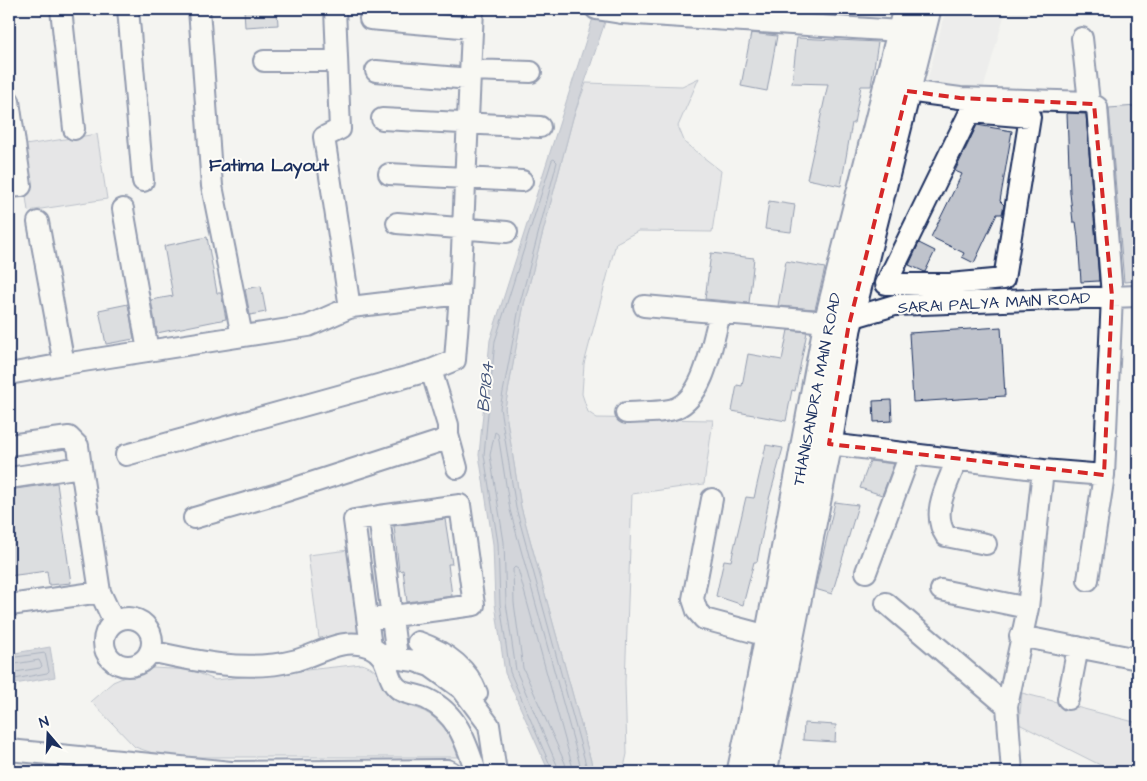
<svg xmlns="http://www.w3.org/2000/svg" width="1147" height="781" font-family="'Architects Daughter',sans-serif">
  <style>
    .built { fill: #e4e5e6 }
    .green { fill: #d4d6db; stroke: #78829c }
    .water { fill: #aab0bf; stroke: #717c98 }
    .lines { fill: none; stroke-linecap: round; stroke-linejoin: round }
    .shore { stroke: #546385; stroke-width: 1 }
    .building { fill: #bfc3cc; stroke: #1b2f5e }
    .minor-casing { stroke: #1b2f5e; stroke-width: 24 }
    .major-casing { stroke: #1b2f5e; stroke-width: 29 }
    .minor { stroke: #fdfcf7; stroke-width: 20 }
    .major { stroke: #fdfcf7; stroke-width: 25 }
    .marked { fill: none; stroke: #d62828; stroke-width: 4; stroke-dasharray: 10 6; stroke-linejoin: round }
    .labels { text-anchor: middle; stroke-width: 4; stroke-linejoin: round; paint-order: stroke }
    .street-label { font-size: 16px; fill: #1b2f5e; stroke: #fdfcf7 }
    .neighbourhood-label { font-size: 18px; font-weight: bold; fill: #1b2f5e; stroke: #fdfcf7 }
    .water-label { font-size: 18px; font-style: italic; fill: #46567b; stroke: #fdfcf7 }
  </style>
  <rect width="100%" height="100%" fill="#f4f4f1"/>
  <filter id="ink" filterUnits="userSpaceOnUse"><feTurbulence type="fractalNoise" baseFrequency=".02" numOctaves="2"/><feDisplacementMap in="SourceGraphic" scale="10" xChannelSelector="R" yChannelSelector="G"/><feConvolveMatrix kernelMatrix="1 2 1 2 8 2 1 2 1" color-interpolation-filters="sRGB"/></filter>
  <g filter="url(#ink)">
    <path class="built" d="M946,9H1096L1095,11L1005,13L983,90L927,82Z"/>
    <path class="green" d="M699,78L678,126L685,143L721,171L712,232L638,231L616,243L584,364L582,394L588,412L597,418L713,420L704,484L632,494L625,682L627,754L623,772H594L521,507L505,408L524,304L573,118L586,83L682,86Z
      M97,134L107,199L28,211L19,146Z
      M349,550L359,633L319,638L308,555Z
      M362,664C385,671 377,685 391,698C398,704 405,704 413,707C437,714 451,733 458,757H164L135,747L91,701L113,682L139,671L153,668L191,670L215,680Z
      M1022,693L1138,723V772H1114L1019,724Z"/>
    <path class="water" d="M593,18L606,19L573,118L524,304L505,408L521,507L594,772H549L505,673L495,604L493,544L479,455L490,340Z
      M50,647L55,677L9,685V654Z"/>
    <g class="lines">
      <path class="shore" d="M9,658L45,653L49,671L47,673L9,680
        M9,665L39,660L42,666L40,668L9,673
        M553,772L510,672L500,604L498,543L484,455L495,341L552,160L554,159L557,162L520,303L500,408L516,508L588,772
        M560,772L516,670L506,603L504,542L490,455L495,432L498,434L510,510L582,772
        M567,772L565,763L523,668L514,603L513,569L515,567L518,569L574,772"/>
    </g>
    <path class="building" d="M244,9H277L278,25L245,27Z
      M751,33L777,36L767,91L741,86Z
      M797,38L878,42L871,86H861L854,123H852L841,186L807,179L828,84L792,83Z
      M1137,106L1138,281L1124,282L1109,108Z
      M1067,113L1086,114L1099,281L1081,282L1078,237L1076,222H1073L1070,193Z
      M977,125L1012,131L1000,201L1004,205L1002,214H997L974,263L962,257L964,253L931,237L962,174L955,171Z
      M769,201L795,205L791,232L765,229Z
      M207,237L217,293H221L226,319L157,333L151,300L173,296L164,246Z
      M919,243L935,251L925,272L909,265Z
      M711,253L754,258L749,303L705,299Z
      M786,261L825,268L815,309L778,306Z
      M261,286L266,312L250,315L245,289Z
      M128,304L134,339L106,344L99,310Z
      M1001,327L1005,396L913,402L909,333Z
      M788,330L807,332L795,391L792,390L786,421L732,411L737,385L742,386L748,354L782,360Z
      M891,400L892,421L874,422L873,401Z
      M766,445L783,448L769,499L757,562H754L743,605L716,596L724,560L731,561L746,497L754,498Z
      M870,461L894,464L882,495L860,488Z
      M57,483L71,583L49,585L47,571L9,576V490Z
      M835,502L858,505L832,594L815,589Z
      M445,519L452,564H448L452,596L407,602L403,570L399,571L394,526Z
      M804,723L836,725L835,742L803,740Z"/>
    <g class="lines">
      <defs>
        <path id="minor" d="M61,9L74,129
          M128,9L143,181
          M199,9L212,186L242,336
          M335,9L340,129L324,137L350,308
          M596,9L621,13L900,31
          M370,19L472,28
          M1082,38L1089,102
          M264,61H337
          M470,70L531,72
          M376,71L470,79
          M907,91L960,98L1089,102L1097,107L1112,296L1104,475L1043,470L1028,608L1007,706L1012,772
          M9,101L21,186L9,187
          M970,112L1030,117L1004,279L950,284H886Z
          M382,119L540,127
          M389,174L522,181
          M123,209L148,351
          M38,222L64,364L308,326L351,307L460,294L473,9
          M397,223L507,232
          M644,306L827,322L851,318L895,305L1138,296
          M9,374L64,364
          M626,413C640,412 665,413 676,408C705,396 712,342 720,314
          M448,435L457,468
          M829,444L1043,470
          M9,445L69,437L78,446L81,467
          M126,455L371,387L431,370L455,360L460,294
          M957,459C948,484 930,512 946,536L986,544
          M9,478L81,467L100,592L114,622
          M712,499L693,599L697,611L704,619L768,636
          M379,516L460,505L474,605L379,618
          M194,518L277,494L441,441L448,435V425L431,370
          M866,572L910,454
          M1088,580L1104,475
          M941,590L1028,608
          M886,603L1007,706
          M10,605L100,592
          M104 642a24 24 0 1 1 48 0a24 24 0 1 1-48 0Z
          M1020,636L1138,659
          M418,642C443,651 467,667 477,693
          M371,647L354,520L379,516L397,657
          M150,651C199,662 248,673 297,660C321,653 344,636 370,647C393,657 383,681 402,691C410,695 419,695 427,699C458,714 466,742 476,772
          M386,657L415,661L430,666L462,689L489,725L496,772
          M1068,699L1078,647
          M9,750L231,772L447,770L451,772"/>
        <path id="major" d="M740,772L759,684L827,322L906,9
          M764,772L829,444L848,329L928,9"/>
      </defs>
      <use href="#minor" class="minor-casing"/>
      <use href="#major" class="major-casing"/>
      <use href="#minor" class="minor"/>
      <use href="#major" class="major"/>
    </g>
  </g>
  <path d="M0 0H1147V781H0ZM907,91L960,98L1094,104L1112,296L1104,475L829,444L848,329Z" fill="#f4f4f1" fill-opacity=".55" fill-rule="evenodd"/>
  <path class="marked" d="M907,91L960,98L1094,104L1112,296L1104,475L829,444L848,329Z"/>
  <g class="labels">
    <g class="street-label">
      <text transform="translate(994 302) rotate(-3)" y="6">SARAI PALYA MAIN ROAD</text>
      <text transform="translate(816 389) rotate(-79)" y="6">THANISANDRA MAIN ROAD</text>
    </g>
    <g class="neighbourhood-label">
      <text x="269" y="171">Fatima Layout</text>
    </g>
    <g class="water-label">
      <text transform="translate(485 387) rotate(-85)" y="6">BP184</text>
    </g>
  </g>
  <rect width="1147" height="781" fill="none" stroke="#fdfcf7" stroke-width="30"/>
  <rect x="15" y="15" width="1117" height="751" fill="none" stroke="#1b2f5e" stroke-width="2" filter="url(#ink)"/>
  <g transform="translate(48 734) rotate(341)" stroke="#fdfcf7" stroke-width="4" paint-order="stroke">
  <path d="M0-4L9 19L0 12L-9 19Z" fill="#1b2f5e"/>
  <text y="-8" font-size="14" font-weight="bold" text-anchor="middle" fill="#1b2f5e">N</text>
  </g>
</svg>
